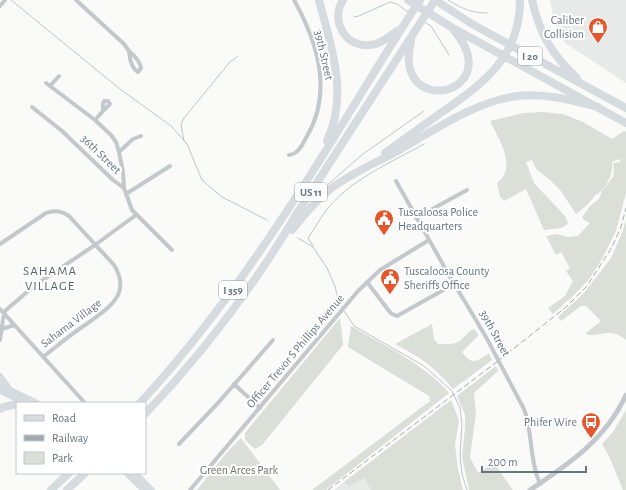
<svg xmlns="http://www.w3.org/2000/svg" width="626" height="490" font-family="'Alegreya Sans',sans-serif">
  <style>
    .built { fill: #e8e9e9 }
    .green { fill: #dadfd7 }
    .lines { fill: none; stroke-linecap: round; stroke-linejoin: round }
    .stream { stroke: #bbc7cb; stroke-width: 1 }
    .minor { stroke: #c3c8cc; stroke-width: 4 }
    .tertiary { stroke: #c3c8cc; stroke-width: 5 }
    .secondary { stroke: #d6dbdf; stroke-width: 6 }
    .motorway { stroke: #d6dbdf; stroke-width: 8 }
    .rail { stroke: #a2aab0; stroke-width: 1; stroke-dasharray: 6 3; stroke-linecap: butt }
    .labels { text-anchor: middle; stroke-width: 4; stroke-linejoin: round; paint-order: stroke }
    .shield { fill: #fff; stroke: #939fa8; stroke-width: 1 }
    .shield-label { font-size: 11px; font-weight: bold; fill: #657683 }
    .poi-label { font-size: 12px; fill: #657683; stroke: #fff; text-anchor: end }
    .street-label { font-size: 12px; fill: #657683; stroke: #fff }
    .park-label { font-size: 12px; fill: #687a64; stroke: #fff }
    .neighbourhood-label { font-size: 13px; letter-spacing: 1px; fill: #57646e; stroke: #fff }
  </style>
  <rect width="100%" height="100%" fill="#fafaf8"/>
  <path class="built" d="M550,0H626V83L565,43L554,23Z
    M364,478L371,490H334L344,482L349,485Z"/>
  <path class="green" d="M543,112L563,114L583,122L612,139L624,131L626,132V193L616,231L602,259L590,278L577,292L553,314L548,308L565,296L573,281L566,271L570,268L561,252L556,255L546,236L556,234L568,237L578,236L590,223L584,220L582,217L590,206L599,199L602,191L613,177L614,172L613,163L620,162V160L619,159L612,162C613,174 608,185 599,193C595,196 597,193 594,197C588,205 584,208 576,214L561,191L549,179L537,170L532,160L526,162L534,183L565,216L568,224L561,228L544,230L526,189L504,201L500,197L497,183C518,167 499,140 490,121L523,113Z
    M626,220V340C611,327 604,336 587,335L586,333L601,321L586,306H581L561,321L558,317L584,293L611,258L622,233Z
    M340,318L343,345L262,445L255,449L245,440V433Z
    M432,324L434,339L438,344C445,344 452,345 458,342C464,339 467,331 474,329L478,334V336L462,352C473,366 476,362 489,353L492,360L453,389C435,367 420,357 395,344Z
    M351,326C383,345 426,365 449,393L326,490H312L430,401L429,396L348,347Z
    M496,366L498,371L474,393L476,413L470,457L478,473L494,463L513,490H469L462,457L465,428V415L457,396Z
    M451,400L459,420L455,445L458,469L463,490H371L364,478L349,486L344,482Z
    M626,410V490H623L609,456L602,444L613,432Z
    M241,438L280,490H197L227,452Z"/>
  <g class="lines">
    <path class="stream" d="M11,0L120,89L171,126L187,144L202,180L222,197L267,220
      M448,0C461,8 471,13 487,13
      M354,17L359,16L390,2L397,4L408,12
      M424,22L431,26L449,55
      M184,141L181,124L184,118L229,63L238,56
      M325,187L363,154L424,111
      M298,238L313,247L327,268L335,286L339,304L342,308
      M313,246L308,238C314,230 319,220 325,212C349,180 390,163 424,144
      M344,311L354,326L424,366L452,391L460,408L462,424L460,456L462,474L467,490"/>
    <path class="minor" d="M76,0L124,44L129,51
      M0,6L5,0
      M129,51C135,56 140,61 141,68L138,72C131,68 130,59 129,51Z
      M46,83L95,120L111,135L116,142L119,152L123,172L124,188L132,210L172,250
      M50,86L59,76
      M104,101H108L110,104L103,111V104Z
      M32,107L62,131L113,180L124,188
      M95,120L103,111
      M119,152L133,139L141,136
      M289,155C299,154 303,143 307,136C333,92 317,41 294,0
      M396,181L454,284L467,305L486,337L524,409C533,433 529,459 540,484
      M126,194L170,166
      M416,218L467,190
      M0,244L46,213C54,210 62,211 69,216L114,265C133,295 106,310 85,325C70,335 57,346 43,357
      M367,282L389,311L392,314L397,316L454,284
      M0,309L85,403
      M2,329L14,325
      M0,340L4,313L6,310L34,286L95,245L136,215
      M234,384L260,408
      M179,444L218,403L273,340
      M190,490L358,291L380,270L429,240"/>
    <path class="tertiary" d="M530,490C569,464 606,439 626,395"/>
    <path class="secondary" d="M0,376L9,388
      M0,385L37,403
      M0,391L25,403
      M126,473L144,490
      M135,473L152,490"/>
    <path class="motorway" d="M319,0C331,47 349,94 327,141
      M343,0C330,20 345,48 370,45C380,44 389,37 397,31
      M408,0L451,27L626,123
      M435,0L472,24L626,108
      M532,0C540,34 551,54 577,78
      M411,41C394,108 477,101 468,56C466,45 459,37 453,29
      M385,153C404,139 423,126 442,112C484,83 520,57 520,0
      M292,230C303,216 315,202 329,190C348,175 371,165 392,154C430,133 474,101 518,96C545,93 572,100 598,107
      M140,403C213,324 273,235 330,144C360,96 389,47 420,0
      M0,409L4,407L17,404
      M145,414C202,354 254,286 296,215L435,0
      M51,490L69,473
      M67,490L85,473"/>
    <path class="rail" d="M328,490L498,361L566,307L587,286L612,247L621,227L626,208"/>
  </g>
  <defs>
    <symbol id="shop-pin" viewBox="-11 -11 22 30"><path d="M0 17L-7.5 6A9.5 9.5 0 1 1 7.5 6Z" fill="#e4572e" stroke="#fff"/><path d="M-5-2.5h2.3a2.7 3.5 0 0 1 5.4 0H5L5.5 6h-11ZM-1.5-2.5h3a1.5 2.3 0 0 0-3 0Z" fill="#fff"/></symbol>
    <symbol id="civic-pin" viewBox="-11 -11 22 30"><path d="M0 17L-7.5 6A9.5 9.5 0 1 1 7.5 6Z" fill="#e4572e" stroke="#fff"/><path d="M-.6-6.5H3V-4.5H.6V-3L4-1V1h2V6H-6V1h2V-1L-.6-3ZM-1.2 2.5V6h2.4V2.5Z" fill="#fff"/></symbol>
    <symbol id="bus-pin" viewBox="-11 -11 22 30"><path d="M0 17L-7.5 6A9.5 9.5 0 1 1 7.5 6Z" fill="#e4572e" stroke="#fff"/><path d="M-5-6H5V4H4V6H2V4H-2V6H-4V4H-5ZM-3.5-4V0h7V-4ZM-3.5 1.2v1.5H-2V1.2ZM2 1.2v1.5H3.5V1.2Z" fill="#fff"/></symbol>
  </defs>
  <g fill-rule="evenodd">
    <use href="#shop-pin" x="587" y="16" width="22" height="30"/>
    <use href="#civic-pin" x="373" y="208" width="22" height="30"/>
    <use href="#civic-pin" x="379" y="267" width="22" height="30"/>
    <use href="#bus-pin" x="580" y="411" width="22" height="30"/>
  </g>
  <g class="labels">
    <g class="shield">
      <rect x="518" y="47" width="24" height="18" rx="3"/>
      <rect x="295" y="183" width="32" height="18" rx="3"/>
      <rect x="219" y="281" width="28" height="18" rx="3"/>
    </g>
    <g class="shield-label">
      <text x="530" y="60">I 20</text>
      <text x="311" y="196">US 11</text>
      <text x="233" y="294">I 359</text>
    </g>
    <g class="poi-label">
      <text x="584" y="24">Caliber<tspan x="584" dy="14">Collision</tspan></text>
      <text x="398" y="216" text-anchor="start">Tuscaloosa Police<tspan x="398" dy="14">Headquarters</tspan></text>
      <text x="404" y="275" text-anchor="start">Tuscaloosa County<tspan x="404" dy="14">Sheriffs Office</tspan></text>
      <text x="577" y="426">Phifer Wire</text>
    </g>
    <g class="street-label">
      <text transform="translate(324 55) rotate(77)" y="4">39th Street</text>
      <text transform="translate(101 154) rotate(44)" y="4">36th Street</text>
      <text transform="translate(71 323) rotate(-37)" y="4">Sahama Village</text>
      <text transform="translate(495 333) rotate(61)" y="4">39th Street</text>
      <text transform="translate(295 351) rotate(-50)" y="4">Officer Trevor S Phillips Avenue</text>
    </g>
    <g class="park-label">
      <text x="239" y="474">Green Arces Park</text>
    </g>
    <g class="neighbourhood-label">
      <text x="50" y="275">SAHAMA<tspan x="50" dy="15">VILLAGE</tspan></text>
    </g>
  </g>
  <rect x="16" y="402" width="130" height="72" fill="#ffffff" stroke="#c1c8cd"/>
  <rect x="24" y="415" width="20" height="6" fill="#d6dbdf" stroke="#c1c8cd"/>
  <text x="52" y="422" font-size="12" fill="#657683">Road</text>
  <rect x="24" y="435" width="20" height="6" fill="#a2aab0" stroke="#c1c8cd"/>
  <text x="52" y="442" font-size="12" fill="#657683">Railway</text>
  <rect x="24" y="452" width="20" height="12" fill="#dadfd7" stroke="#c1c8cd"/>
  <text x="52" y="462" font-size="12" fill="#657683">Park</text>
  <path d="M482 466v6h104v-6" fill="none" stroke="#657683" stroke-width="2"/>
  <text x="488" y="466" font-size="12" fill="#657683" stroke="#ffffff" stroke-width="3" paint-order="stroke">200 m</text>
</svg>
